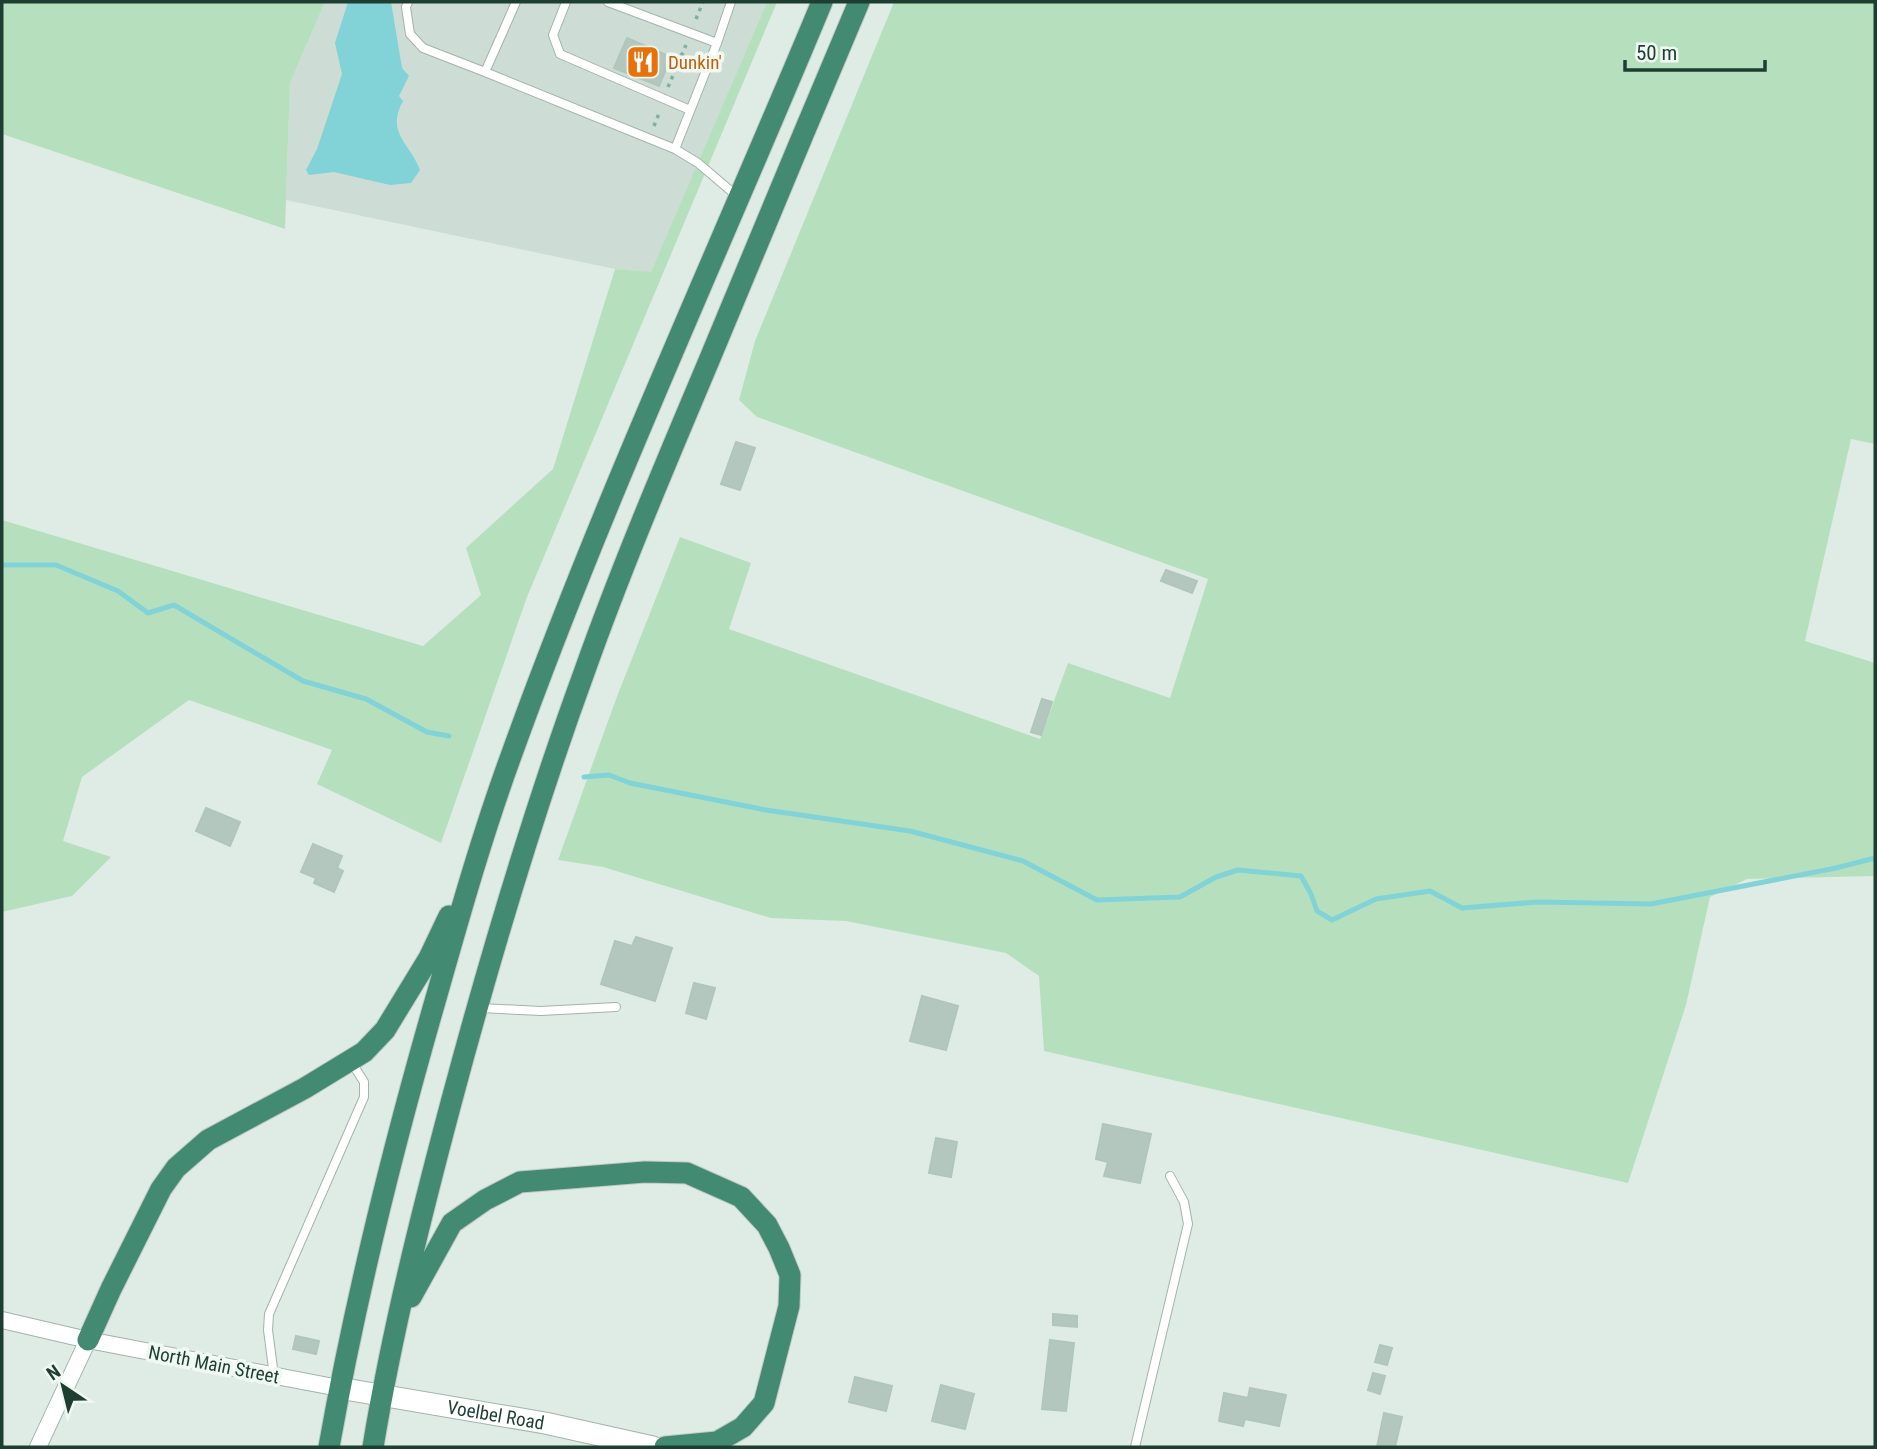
<svg xmlns="http://www.w3.org/2000/svg" width="1877" height="1449" font-family="'Roboto Condensed',sans-serif">
  <style>
    .built { fill: #cddcd4 }
    .green { fill: #b6e0bd }
    .water { fill: #81d3d8 }
    .lines { fill: none; stroke-linecap: round; stroke-linejoin: round }
    .stream { stroke: #81d3d8; stroke-width: 5 }
    .building { fill: #b4c7be; stroke: #b1c6bb; stroke-width: 2 }
    .service-casing { stroke: #a1b4ac; stroke-width: 10 }
    .minor-casing { stroke: #a1b4ac; stroke-width: 18 }
    .tertiary-casing { stroke: #a1b4ac; stroke-width: 23 }
    .trunk-casing { stroke: #c0c9c6; stroke-width: 23 }
    .path { stroke: #7cb39c; stroke-width: 3.5; stroke-dasharray: 3.5 5; stroke-linecap: butt }
    .service { stroke: #fff; stroke-width: 8 }
    .minor { stroke: #fff; stroke-width: 16 }
    .tertiary { stroke: #fff; stroke-width: 21 }
    .trunk { stroke: #438a72; stroke-width: 21 }
    .labels { text-anchor: middle; stroke-width: 7; stroke-linejoin: round; paint-order: stroke }
    .food-label { font-size: 19px; fill: #c56008; stroke: #f0f8f3; text-anchor: start }
    .street-label { font-size: 19px; fill: #1e3e32; stroke: #f0f8f3 }
  </style>
  <rect width="100%" height="100%" fill="#dfece5"/>
  <path class="built" d="M325,2H767L651,273L615,269L286,200L290,83Z"/>
  <path class="green" d="M2,2H325L290,83L285,229L2,134Z
    M767,2H777L527,597L441,843L317,784L332,750L189,700L82,777L63,841L111,857L72,896L2,912V520L423,646L481,595L466,548L553,469L615,269L651,272Z
    M894,2H1875V444L1851,439L1805,641L1875,663V876L1747,879L1710,897L1686,1005L1628,1183L1044,1051L1039,976L1006,953L846,921L771,918L603,867L558,860L616,699L680,537L751,563L729,629L1040,739L1068,663L1170,698L1208,579L757,417L739,400L755,341Z"/>
  <path class="water" d="M348,2H391L402,68L409,76L399,96L403,101C385,133 411,144 420,170L411,183L390,185L334,172L309,175L306,170L317,149L342,74L335,43Z"/>
  <g class="lines">
    <path class="stream" d="M2,565H56L118,591L148,613L174,605L303,681L366,699L427,732L449,736
      M584,777L609,775L630,783L766,810L910,831L1023,861L1097,900L1180,897L1216,877L1238,870L1301,876L1311,894L1317,911L1332,920L1376,899L1430,891L1462,908L1537,902L1651,904L1836,868L1875,858"/>
  </g>
  <path class="building" d="M627,38L671,57L659,86L614,68Z
    M736,442L755,448L740,490L721,484Z
    M1166,570L1197,581L1192,593L1161,581Z
    M1042,699L1052,702L1041,735L1031,732Z
    M206,808L240,822L230,846L196,831Z
    M313,844L342,856L337,868L343,871L334,892L314,883L316,878L301,872Z
    M636,937L672,948L655,1001L601,984L615,941L632,946Z
    M694,983L715,988L706,1019L686,1013Z
    M922,996L958,1006L946,1050L910,1041Z
    M1103,1124L1151,1134L1140,1183L1104,1176L1108,1162L1096,1159Z
    M936,1138L957,1142L951,1177L929,1173Z
    M1053,1314L1077,1316V1327L1053,1325Z
    M296,1336L319,1341L316,1354L293,1349Z
    M1050,1340L1074,1343L1066,1411L1042,1409Z
    M1380,1345L1392,1348L1387,1365L1375,1362Z
    M1373,1373L1385,1376L1380,1394L1368,1390Z
    M855,1377L892,1386L886,1411L849,1402Z
    M941,1385L974,1394L965,1429L932,1421Z
    M1250,1388L1286,1395L1279,1426L1245,1419L1243,1426L1219,1421L1224,1393L1248,1398Z
    M1384,1413L1402,1417L1395,1447H1377Z"/>
  <g class="lines">
    <defs>
      <path id="service" d="M408,2L406,7L410,34L423,48L485,72
        M516,2L485,72L675,149L698,163L738,197
        M566,2L553,35L560,54L690,110
        M608,2L717,43
        M675,149L717,43L731,2
        M480,1008L541,1011L616,1007
        M274,1376L268,1330L269,1314L364,1097V1082L352,1063
        M1135,1447L1188,1224L1184,1202L1170,1176"/>
      <path id="minor" d="M2,1320L88,1340L339,1388
        M38,1447L88,1340"/>
      <g id="tertiary">
        <path id="s1" d="M339,1388L545,1423L653,1447"/>
      </g>
      <path id="trunk" d="M411,1297L452,1223L485,1200L520,1182L645,1172L687,1173L741,1197L767,1225L779,1248L790,1275L789,1306L764,1403L743,1427L717,1442L665,1447
        M88,1340L111,1289L161,1189L176,1168L208,1140L305,1088L364,1052L385,1030L429,958L449,916
        M329,1447C356,1295 393,1147 436,998C459,917 482,835 511,756C603,500 718,253 822,2
        M373,1447C392,1331 421,1216 451,1103C490,957 533,812 585,670C622,566 665,465 708,363C758,243 808,122 859,2"/>
    </defs>
    <use href="#service" class="service-casing"/>
    <use href="#minor" class="minor-casing"/>
    <use href="#tertiary" class="tertiary-casing"/>
    <use href="#trunk" class="trunk-casing"/>
    <path class="path" d="M696,19L703,2
      M668,87L686,45
      M654,126L660,111"/>
    <use href="#service" class="service"/>
    <use href="#minor" class="minor"/>
    <use href="#tertiary" class="tertiary"/>
    <use href="#trunk" class="trunk"/>
  </g>
  <defs>
    <symbol id="restaurant-square" viewBox="-11 -11 22 22"><rect x="-9" y="-9" width="18" height="18" rx="4" fill="#e8710a" stroke="#f0f8f3"/><path d="M-5-6h1v4h1v-4h1v4h1v-4h1v5L-1.5 .5V6h-2V.5L-5-1ZM5-6V6H3V1.5H1.5Q1.5-4 5-6Z" fill="#fff"/></symbol>
  </defs>
  <g fill-rule="evenodd">
    <use href="#restaurant-square" x="624" y="43" width="38" height="38"/>
  </g>
  <g class="labels">
    <g class="food-label">
      <text x="668" y="69">Dunkin'</text>
    </g>
    <g class="street-label">
      <text transform="translate(214 1364) rotate(11)" y="7">North Main Street</text>
      <text dy="7" stroke="none"><textPath href="#s1" startOffset="159">Voelbel Road</textPath></text>
    </g>
  </g>
  <rect width="1877" height="1449" fill="none" stroke="#1e3e32" stroke-width="7"/>
  <g transform="translate(63 1386) rotate(325)" stroke="#f0f8f3" stroke-width="5" paint-order="stroke">
  <path d="M0-5L12 26L0 18L-12 26Z" fill="#1e3e32"/>
  <text y="-10" font-size="19" font-weight="bold" text-anchor="middle" fill="#1e3e32">N</text>
  </g>
  <path d="M1625 60v10h140v-10" fill="none" stroke="#1e3e32" stroke-width="3.5"/>
  <text x="1636" y="60" font-size="21" fill="#1e3e32" stroke="#f0f8f3" stroke-width="5" paint-order="stroke">50 m</text>
</svg>
